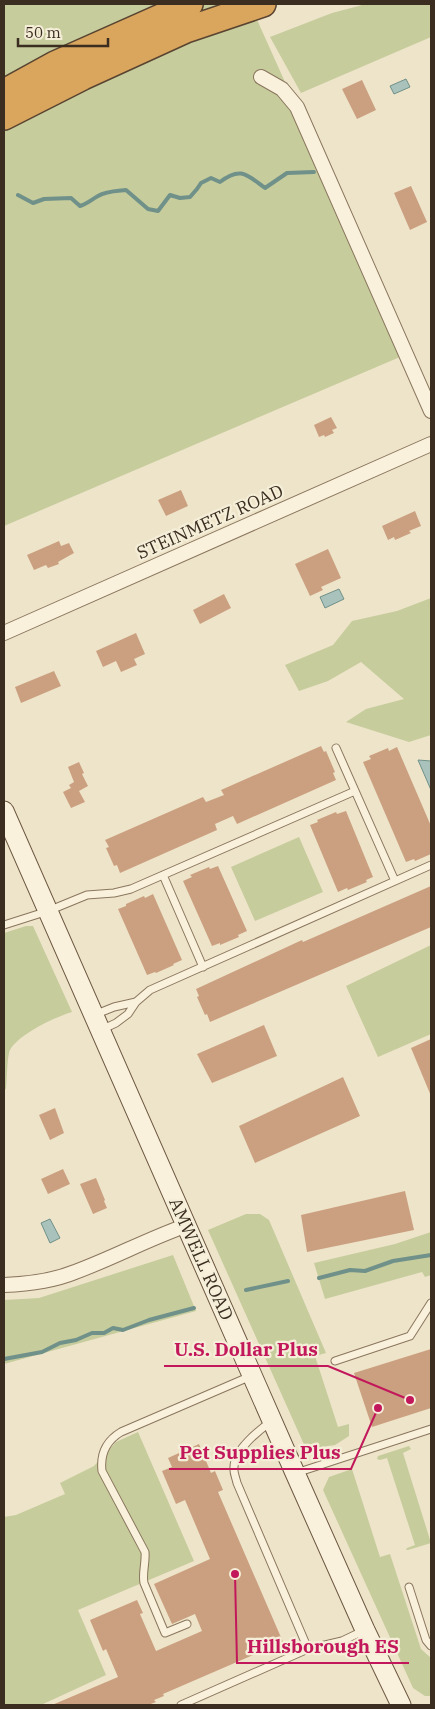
<svg xmlns="http://www.w3.org/2000/svg" width="435" height="1709" font-family="'IBM Plex Serif',serif">
  <style>
    .green { fill: #c6cc9c }
    .water { fill: #a9c2bb; stroke: #709189 }
    .lines { fill: none; stroke-linecap: round; stroke-linejoin: round }
    .stream { stroke: #709189; stroke-width: 4 }
    .building { fill: #cba080 }
    .lane-casing { stroke: #8a765e; stroke-width: 9 }
    .street-casing { stroke: #8a765e; stroke-width: 16 }
    .secondary-casing { stroke: #6c5741; stroke-width: 21 }
    .highway-casing { stroke: #584431; stroke-width: 28 }
    .lane { stroke: #f9f1dc; stroke-width: 7 }
    .street { stroke: #f9f1dc; stroke-width: 14 }
    .secondary { stroke: #f9f1dc; stroke-width: 19 }
    .highway { stroke: #daa55d; stroke-width: 25 }
    .labels { text-anchor: middle; stroke-width: 4.5; stroke-linejoin: round; paint-order: stroke }
    .street-label { font-size: 18px; fill: #3b2e21; stroke: #f5eed8 }
    .leader { fill: none; stroke: #c2185b; stroke-width: 2 }
    .callout-dot { fill: #c2185b; stroke: #f5eed8; stroke-width: 2 }
    .callout-label { font-size: 19px; text-anchor: middle; font-weight: bold; fill: #c2185b; stroke: #f5eed8; stroke-width: 4.5; stroke-linejoin: round; paint-order: stroke }
  </style>
  <rect width="100%" height="100%" fill="#eee4c9"/>
  <path class="green" d="M4,4H250L407,354L4,526Z
    M366,4H431V37L301,93L270,37L332,13Z
    M431,598V735L409,742L346,722L366,709L404,699L361,662L328,681L299,691L285,665L333,645L352,621L397,611Z
    M299,837L323,892L255,921L231,867Z
    M26,926H33L72,1012C55,1017 19,1034 10,1050C7,1056 7,1081 6,1089L4,1090V933Z
    M431,945V1034L378,1057L346,986Z
    M246,1214H260L269,1220L326,1353L315,1356L338,1427L349,1424V1436L335,1445L306,1449L208,1230Z
    M431,1232V1275L425,1277L422,1272L325,1299L314,1263L395,1244Z
    M173,1255L196,1311L4,1364V1300L39,1298Z
    M138,1432L194,1561L78,1610L106,1675L41,1705H4V1517L16,1515L65,1494L60,1483L94,1466L116,1442Z
    M409,1446L411,1449L403,1453L431,1543L408,1550H406L407,1548L415,1545L387,1458L380,1460L377,1459L378,1456Z
    M352,1469L380,1557L390,1554L421,1649L431,1658V1696H425L413,1688L323,1490L329,1477Z"/>
  <path class="water" d="M406,79L410,87L394,94L390,86Z
    M339,589L344,599L325,608L320,597Z
    M418,760L431,761V790Z
    M50,1219L60,1238L50,1243L41,1223Z"/>
  <g class="lines">
    <path class="stream" d="M18,195L33,203L44,199L71,198L80,206C87,204 91,200 98,196C106,191 117,191 126,190L148,209L158,211L170,195L180,198L190,197L197,189L201,183L211,178L220,182C241,166 247,175 265,188L287,173L314,172
      M319,1278L350,1270L365,1271L393,1261L431,1255
      M246,1290L288,1281
      M4,1359L42,1352L60,1343L76,1340L92,1333H104L113,1328L123,1330L149,1320L194,1308"/>
  </g>
  <path class="building" d="M362,80L376,110L357,119L342,89Z
    M411,186L427,222L410,230L394,193Z
    M331,417L337,428L332,430L334,433L325,437L324,435L319,437L314,425Z
    M181,490L188,506L166,516L158,500Z
    M415,511L421,526L409,531L411,533L395,540L394,537L388,540L382,526Z
    M59,541L61,546L69,543L74,553L58,562L59,564L48,568L46,565L34,570L27,555Z
    M328,549L341,578L321,587L323,590L310,596L295,564Z
    M224,594L231,608L200,624L193,610Z
    M136,633L145,654L134,659L137,665L121,672L116,661L103,667L96,651Z
    M54,671L61,686L21,703L15,687Z
    M321,746L324,752L326,751L335,772L333,773L336,780L237,824L233,816L215,824L217,830L120,873L117,865L114,866L106,848L109,847L105,840L203,797L206,802L224,795L221,790Z
    M397,747L431,826V854L415,861L414,859L406,862L363,762L371,759L369,756L388,748L389,751Z
    M79,762L84,773L82,774L88,786L79,791L85,802L71,808L63,792L71,788L69,785L74,782L68,767Z
    M346,811L373,877L366,880L367,882L348,890L347,888L338,892L310,825L318,822L317,820L336,812L337,814Z
    M218,866L247,931L238,935L239,937L220,945V943L212,946L183,881L192,877L190,875L209,867L210,869Z
    M431,886V927L210,1022L207,1014L205,1015L197,997L199,996L196,989L302,940L303,942Z
    M153,894L182,960L173,964L174,965L156,973L155,972L147,975L118,909L126,906V904L144,896L145,898Z
    M264,1025L277,1056L212,1083L197,1054Z
    M431,1039V1096L411,1048Z
    M343,1077L360,1116L255,1163L239,1126Z
    M55,1108L64,1133L50,1140L39,1115Z
    M63,1169L70,1184L48,1194L41,1179Z
    M96,1178L105,1200L104,1201L107,1208L93,1214L80,1184Z
    M405,1191L414,1230L307,1252L301,1215Z
    M431,1349V1408L372,1427L354,1373Z
    M199,1444L211,1473L215,1471L223,1490L218,1492L283,1642L163,1694L164,1696L154,1700L156,1702L148,1705H52L118,1677L106,1649L103,1651L90,1620L137,1600L143,1613L140,1614L156,1651L202,1631L195,1614L172,1624L154,1584L210,1559L185,1500L176,1504L162,1471L172,1467L168,1458Z"/>
  <g class="lines">
    <defs>
      <path id="lane" d="M336,748L395,881
        M163,875L203,967
        M4,925L48,911L87,895L114,893L131,889L355,791
        M94,1015L114,1007L136,1002
        M101,1030L116,1023L128,1014L136,1002L150,990L431,865
        M335,1361L410,1336L431,1303
        M272,1421C259,1430 234,1450 234,1467C233,1472 236,1478 237,1483L308,1649L342,1641L365,1630
        M296,1473L431,1429
        M409,1587L426,1640L431,1646
        M187,1624L165,1633L144,1583C142,1573 146,1563 145,1552L102,1471C100,1454 106,1441 121,1432L251,1376
        M181,1705L308,1649"/>
      <path id="street" d="M261,77L282,89L297,107L431,411
        M4,633L431,444
        M4,1285C28,1284 53,1281 75,1272C113,1258 148,1239 185,1226"/>
      <path id="secondary" d="M4,811L295,1473L365,1630L401,1705"/>
      <path id="highway" d="M4,92L55,64L190,4
        M4,117L83,77L186,30L263,4"/>
    </defs>
    <use href="#lane" class="lane-casing"/>
    <use href="#street" class="street-casing"/>
    <use href="#secondary" class="secondary-casing"/>
    <use href="#highway" class="highway-casing"/>
    <use href="#lane" class="lane"/>
    <use href="#street" class="street"/>
    <use href="#secondary" class="secondary"/>
    <use href="#highway" class="highway"/>
  </g>
  <g class="labels">
    <g class="street-label">
      <text transform="translate(210 522) rotate(-24)" y="6">STEINMETZ ROAD</text>
      <text transform="translate(201 1259) rotate(66)" y="6">AMWELL ROAD</text>
    </g>
  </g>
  <path class="leader" d="M410 1400L328 1366H164M378 1408L351 1469H169M235 1574L237 1663H409"/>
  <g class="callout-dot">
    <circle cx="410" cy="1400" r="5"/>
    <circle cx="378" cy="1408" r="5"/>
    <circle cx="235" cy="1574" r="5"/>
  </g>
  <g class="callout-label">
    <text x="246" y="1356">U.S. Dollar Plus</text>
    <text x="260" y="1459">Pet Supplies Plus</text>
    <text x="323" y="1653">Hillsborough ES</text>
  </g>
  <rect width="435" height="1709" fill="none" stroke="#3b2e21" stroke-width="10"/>
  <path d="M18 38v8h90v-8" fill="none" stroke="#3b2e21" stroke-width="2.5"/>
  <text x="25" y="38" font-size="15" fill="#3b2e21" stroke="#f5eed8" stroke-width="4" paint-order="stroke">50 m</text>
</svg>
